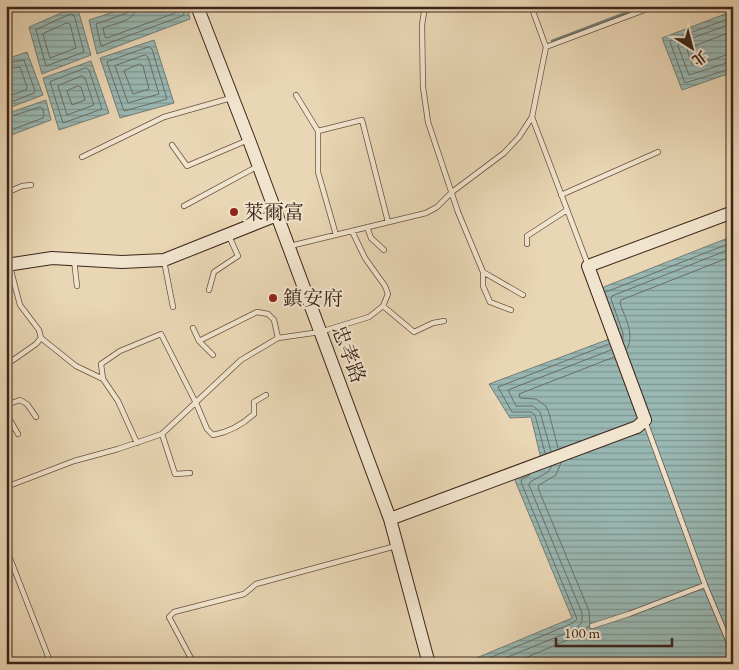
<svg xmlns="http://www.w3.org/2000/svg" width="739" height="670" font-family="'EB Garamond','Noto Serif TC',serif">
  <style>
    .water { fill: url(#water-rules); stroke: #747d75 }
    .lines { fill: none; stroke-linecap: round; stroke-linejoin: round }
    .shore { stroke: #6b6e66; stroke-width: 1 }
    .stream { stroke: #747d75; stroke-width: 2.5 }
    .lane-casing { stroke: #685140; stroke-width: 6 }
    .secondary-casing { stroke: #3d2519; stroke-width: 14 }
    .lane { stroke: #f1e4ce; stroke-width: 4.5 }
    .secondary { stroke: #f1e4ce; stroke-width: 12 }
    .poi-dot { fill: #8f2418; stroke: #f1e4ce; stroke-width: 2 }
    .labels { text-anchor: middle; stroke-width: 4; stroke-linejoin: round; paint-order: stroke }
    .poi-label { font-size: 20px; fill: #3d2519; stroke: #f1e4ce; text-anchor: start }
    .street-label { font-size: 20px; fill: #3d2519; stroke: #f1e4ce }
  </style>
  <defs>
    <pattern id="water-rules" width="6" height="5" patternUnits="userSpaceOnUse" patternTransform="scale(1.25)"><rect width="6" height="5" fill="#99b8b3"/><path d="M0 2.5h6" fill="none" stroke="#7e9591"/></pattern>
  </defs>
  <rect width="100%" height="100%" fill="#e9d6b4"/>
  <filter id="stains"><feTurbulence type="fractalNoise" baseFrequency=".004" numOctaves="4"/><feColorMatrix values="0 0 0 0 .2 0 0 0 0 .09 0 0 0 0 .02 0 0 0 .5 -.17"/></filter>
  <radialGradient id="worn" r=".72"><stop offset=".6" stop-color="#630" stop-opacity="0"/><stop offset="1" stop-color="#630" stop-opacity=".3"/></radialGradient>
  <path class="water" d="M77,6L91,55L42,74L29,27Z
    M132,6H187L190,19L97,54L89,20Z
    M733,11V72L682,90L662,38Z
    M154,40L174,103L120,118L100,58Z
    M27,52L43,95L6,109V59Z
    M91,61L109,113L59,130L43,78Z
    M46,100L51,120L6,137V114Z
    M733,236V664H462L572,618L514,478L542,463L531,417L510,418L489,384L612,338L596,290Z"/>
  <g class="lines">
    <path class="shore" d="M130,6V10L127,13L96,24L101,46L182,16L184,14L182,6
      M137,6C135,22 115,23 103,28L105,37L107,38L175,13L176,6
      M71,14L74,15L84,52L46,66L36,30Z
      M733,17L671,40L670,42L685,83L733,68
      M67,23L70,24L76,48L50,58L43,34Z
      M733,23L679,43L678,46L689,75L733,61
      M733,31L689,48L687,50L692,64L694,66L726,55L733,54
      M149,47L152,49L167,99L124,111L107,62Z
      M145,55L148,57L159,94L128,103L115,66Z
      M6,63L24,60L35,91L34,93L6,104
      M140,64L143,66L149,89L133,94L124,71Z
      M86,68L89,70L102,109L63,123L50,82Z
      M6,69L20,67L27,87L26,90L6,97
      M82,76L85,78L94,105L67,115L58,86Z
      M78,86L81,87L85,100L72,105L67,91Z
      M6,118L40,107L43,109L44,115L43,118L6,132
      M606,292L733,242
      M623,339V333L611,299L612,296L733,248
      M627,349C635,334 625,318 620,303L621,300L733,256
      M558,448L549,413L546,406L536,399L520,398L519,394L614,357
      M551,451L540,412L533,406H516L508,390L611,350
      M545,453L535,415L531,412H512L498,387L609,344
      M561,463L556,475L539,485L538,488L589,611L590,624
      M475,664L573,623L577,619L521,482L522,479L530,475
      M491,664L576,629L582,622V613L529,485L530,482L548,472L552,466
      M511,664L579,635L589,626"/>
    <path class="stream" d="M552,41L644,6
      M728,220L733,235"/>
    <defs>
      <path id="lane" d="M425,6L422,25L423,87L428,122L458,212L483,272V286L490,302L511,310
        M531,6L546,47
        M296,95L318,131
        M532,117L588,265
        M172,145L187,166L248,140
        M82,157L164,117L231,98
        M6,193L22,186L31,185
        M561,195L658,152
        M184,206L258,166
        M367,227L371,238L384,250
        M336,235L318,172V131L362,120L388,222
        M527,244V236L567,210
        M290,246L426,213L437,207L452,192L504,153L519,137L532,117L546,47L655,6
        M74,260L77,286
        M164,261L173,307
        M483,272L523,295
        M209,290L214,272L238,256L229,236
        M383,306L414,332L433,323L444,321
        M193,328L199,341L213,355
        M41,338L76,366L103,379L118,401L137,443
        M199,341L257,312L268,314L274,320L278,338
        M6,365L36,344L41,338L39,330L20,305L10,267
        M103,379L101,364L120,351L161,334L196,403L207,429L213,435C229,432 242,425 254,414V402L266,395
        M6,405L20,400L27,404L36,417
        M6,413L18,434
        M645,421L705,585L730,645
        M162,434L175,474L190,473
        M6,487L74,461L118,449L162,434L241,360L278,338L320,332L369,317L383,306L388,294L385,286L365,258L352,231
        M6,548L51,664
        M592,626L629,614L705,585
        M194,664L169,617L174,612L244,594L256,584L396,546"/>
      <path id="secondary" d="M197,6L249,140L390,519L429,664
        M6,265L52,258L122,262L164,260L277,215
        M390,519L637,427L645,420L588,266L733,212"/>
    </defs>
    <use href="#lane" class="lane-casing"/>
    <use href="#secondary" class="secondary-casing"/>
    <use href="#lane" class="lane"/>
    <use href="#secondary" class="secondary"/>
  </g>
  <g class="poi-dot">
    <circle cx="234" cy="212" r="5"/>
    <circle cx="273" cy="298" r="5"/>
  </g>
  <g class="labels">
    <g class="poi-label">
      <text x="244" y="219">萊爾富</text>
      <text x="283" y="305">鎮安府</text>
    </g>
    <g class="street-label">
      <text transform="translate(349 354) rotate(69)" y="7">忠孝路</text>
    </g>
  </g>
  <rect width="739" height="670" fill="none" stroke="#e9d6b4" stroke-width="25"/>
  <rect x="8" y="8" width="724" height="655" fill="none" stroke="#3d2519" stroke-width="2.5"/>
  <rect x="12" y="12" width="714" height="645" fill="none" stroke="#3d2519"/>
  <g transform="translate(692 48) rotate(144)" stroke="#f1e4ce" stroke-width="4" paint-order="stroke">
  <path d="M0-4L9 19L0 12L-9 19Z" fill="#3d2519"/>
  <text y="-8" font-size="14" font-weight="bold" text-anchor="middle" fill="#3d2519">北</text>
  </g>
  <path d="M556 638v8h116v-8" fill="none" stroke="#3d2519" stroke-width="2.5"/>
  <text x="564" y="638" font-size="15" fill="#3d2519" stroke="#f1e4ce" stroke-width="4" paint-order="stroke">100 m</text>
  <rect width="100%" height="100%" filter="url(#stains)"/>
  <rect width="100%" height="100%" fill="url(#worn)"/>
</svg>
